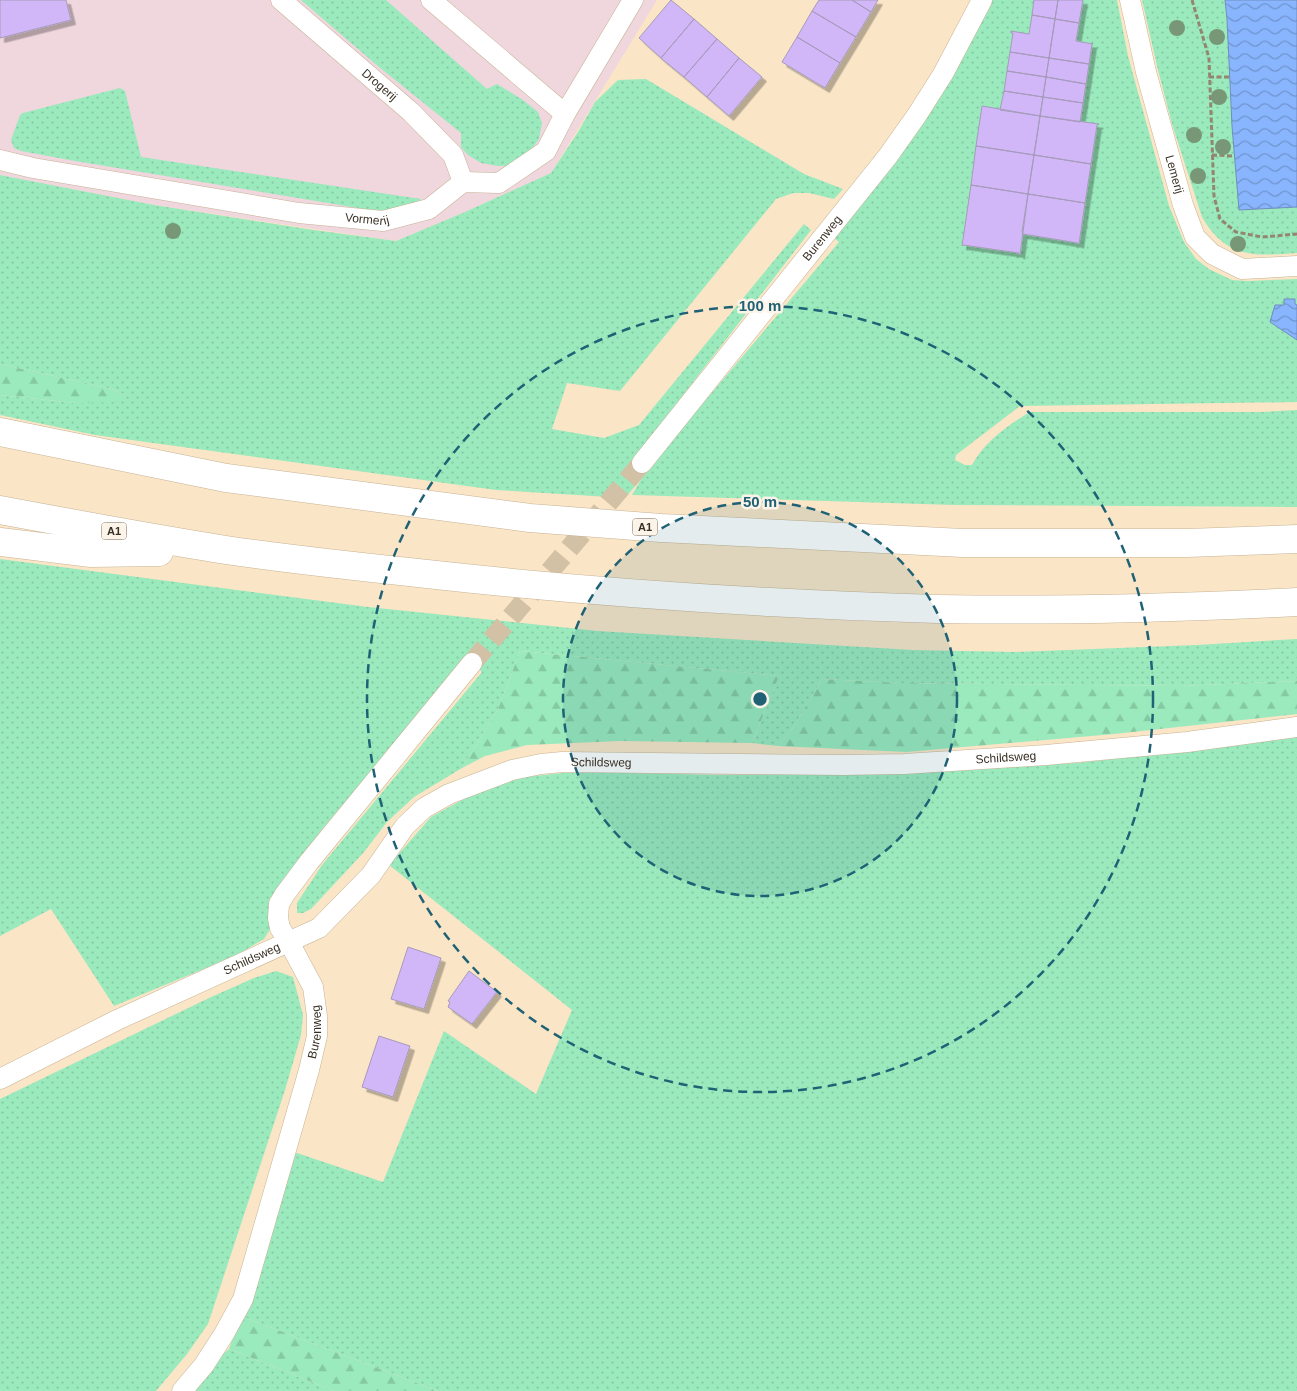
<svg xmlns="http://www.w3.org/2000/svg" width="1297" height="1391" font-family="Arial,sans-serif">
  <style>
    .commercial { fill: #f0d6dd }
    .grass { fill: url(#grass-dots) }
    .forest { fill: url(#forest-firs) }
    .water { fill: url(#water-waves); stroke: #708dbd }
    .building { fill: #d1b7f8; stroke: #a69bba; filter: url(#shadow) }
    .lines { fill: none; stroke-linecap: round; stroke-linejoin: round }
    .minor-tunnel { stroke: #d3c1a6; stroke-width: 20; stroke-dasharray: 20 10; stroke-linecap: butt }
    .minor-casing { stroke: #c7b395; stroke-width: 21 }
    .motorway-casing { stroke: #c7b395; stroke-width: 29 }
    .path { stroke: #938570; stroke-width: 3; stroke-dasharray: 5 2.5; stroke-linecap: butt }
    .minor { stroke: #fff; stroke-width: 20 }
    .motorway { stroke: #fff; stroke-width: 28 }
    .tree { fill: #789777 }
    .ring { fill: none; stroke: #1f6175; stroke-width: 2.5; stroke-dasharray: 9 6 }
    .labels { text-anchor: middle; stroke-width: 5; stroke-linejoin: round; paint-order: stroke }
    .shield { fill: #fcf4e8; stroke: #736b5f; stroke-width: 1 }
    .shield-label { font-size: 11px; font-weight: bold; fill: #383024 }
    .street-label { font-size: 12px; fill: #383024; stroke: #fcf4e8 }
    .centre { fill: #1f6175; stroke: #fcf4e8; stroke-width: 2.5 }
    .ring-label { font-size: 15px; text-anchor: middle; font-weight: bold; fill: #1f6175; stroke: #fcf4e8; stroke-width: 5; stroke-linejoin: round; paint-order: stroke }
  </style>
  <defs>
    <pattern id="grass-dots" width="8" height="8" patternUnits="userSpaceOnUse" patternTransform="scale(1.25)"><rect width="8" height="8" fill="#9aeabd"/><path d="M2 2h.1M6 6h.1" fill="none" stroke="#85c9a2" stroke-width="1.8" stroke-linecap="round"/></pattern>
    <pattern id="forest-firs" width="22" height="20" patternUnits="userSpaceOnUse" patternTransform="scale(1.25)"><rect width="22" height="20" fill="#9aeabd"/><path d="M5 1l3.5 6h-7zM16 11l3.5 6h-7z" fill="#85c9a2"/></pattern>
    <pattern id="water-waves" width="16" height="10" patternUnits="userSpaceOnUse" patternTransform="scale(1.25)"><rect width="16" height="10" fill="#88b5fe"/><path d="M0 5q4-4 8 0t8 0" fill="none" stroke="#7094cd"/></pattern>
    <filter id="shadow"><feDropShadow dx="4.5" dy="4.5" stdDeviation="0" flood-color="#0004"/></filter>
  </defs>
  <rect width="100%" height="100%" fill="#fae5c6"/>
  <path class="commercial" d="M0,0H657L551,173L465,212L396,241L154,205L0,175Z"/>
  <path class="grass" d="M301,0H386L487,89L497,84L523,100L538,112L542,123L539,139L530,151L507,166H498L481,163L468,155L461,147V133L379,67Z
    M990,0H1117L1128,56L1169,206L1184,242L1196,259L1209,269L1232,280L1248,281L1297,279V305H1284L1270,322L1297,340V402L1020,406L956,455L955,460L965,465H972C984,442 1008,425 1030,412H1262L1297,410V507L954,505L632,495L642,478L625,498L496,490L95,435L0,415V395L76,403L125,395L112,389L0,364V175L154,205L314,230L396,241L465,212L551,173L578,132L595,102L618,80L646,79L804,174L843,189L834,199L809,193H793L776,199L620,391L567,383L552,429L604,438L639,425L804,224L811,230L635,457L650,466L839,242L834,238Z
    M1142,0H1225L1227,19L1240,210L1297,207V253C1255,256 1226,259 1202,217L1172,124L1157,66Z
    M120,88L125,91L141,157L421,199L417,203L388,213L75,161L21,151L14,148L11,140L20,115L23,113Z
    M0,559L368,607L598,631L913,650L1016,652L1197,645L1297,639V681L1181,686L901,683L822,679L793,728L778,746L752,743L779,676L520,651L498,709L462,768L414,797L387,822L364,852L311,909L303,913H297V903L322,865L482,672L467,658L323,828L269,900L272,926L264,939L235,956L114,1006L51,909L0,936Z
    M1297,737V1391H438L241,1316L294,1152L383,1182L444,1031L536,1094L572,1010L389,865L431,817L482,789L524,777L572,772L724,775H830L939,770L1078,763Z
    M276,971L293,977L303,1015L301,1035L285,1090L208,1324L187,1354L156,1391H0V1099L209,998L254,978Z
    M229,1349L334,1391H188L209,1366Z"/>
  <path class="forest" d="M0,364L112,389L125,395L118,402L76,403L0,395Z
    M520,651L779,676L752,743L620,741L527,745L485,756L462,768L498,709Z
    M822,679L901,683L1181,686L1297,681V714L1114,734L906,752L778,746L793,728Z
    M241,1316L438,1391H334L229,1349Z"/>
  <path class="water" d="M1225,0H1297V207L1239,210L1232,126L1227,19Z
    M1284,299H1295V304L1297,305V340L1270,322L1275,305H1284Z"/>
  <path class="building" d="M0,0H66L71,20L0,38Z
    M671,0L694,19L661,58L639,38Z
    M819,0H852L871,12L856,37L812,11Z
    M852,0H878L871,12Z
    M1034,0H1058L1055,19L1032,15Z
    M1058,0H1083L1079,23L1055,19Z
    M812,11L856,37L840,63L797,37Z
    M1032,15L1055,19L1049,58L1010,52L1013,33H1011V31L1029,34Z
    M694,19L717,39L684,77L661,58Z
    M1055,19L1079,23L1076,41L1093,44H1092L1089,64L1049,58Z
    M797,37L840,63L825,88L782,62Z
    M717,39L739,58L707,97L684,77Z
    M1010,52L1049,58L1046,77L1007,71Z
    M739,58L762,77L729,116L707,97Z
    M1049,58L1089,64L1086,84L1046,77Z
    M1007,71L1046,77L1043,97L1004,91Z
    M1046,77L1086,84L1083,103L1043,97Z
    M1004,91L1043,97L1040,116L1000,110Z
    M1043,97L1083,103L1080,122L1040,116Z
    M982,106L1040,116L1034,155L976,146Z
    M1040,116L1099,124L1097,125L1091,164L1034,155Z
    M976,146L1034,155L1028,194L971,185Z
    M1034,155L1091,164L1085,203L1028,194Z
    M971,185L1028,194L1020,255L1019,253L963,245L962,246Z
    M1028,194L1085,203L1079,244L1078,243L1023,234L1022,232Z
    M408,947L441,958L424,1009L391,999Z
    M469,971L497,992L472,1024L448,1007L450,1002L448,1001Z
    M379,1036L410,1046L393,1097L362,1087Z"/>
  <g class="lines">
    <path class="minor-tunnel" d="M472,663L642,463"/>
    <defs>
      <g id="minor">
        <path id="s1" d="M281,0L411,112L453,155L463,182"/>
        <path d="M431,0L565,114"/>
        <path id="s2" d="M1130,0L1146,72L1183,205L1195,237L1212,254L1242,269L1297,266"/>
        <path id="s3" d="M0,160L33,168L299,213L383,221L429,209L463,182L499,183L546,151L565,114L633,0"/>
        <path id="s4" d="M642,463L888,156L917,115L943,74L982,0"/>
        <path id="s5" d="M0,1079L117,1020L319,928L371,875L405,826L424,808L449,794L512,770L541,764L562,762L843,765L904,764L1046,755L1187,742L1297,727"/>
        <path id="s6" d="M182,1391L204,1365L224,1334L243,1299L309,1070L317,1036V1016L313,987L289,942L280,928L278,918L279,904L285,894L309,862L472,663"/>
      </g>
      <path id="motorway" d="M0,432L226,478L530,518L661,528L963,543H1187L1297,539
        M0,510C75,524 150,538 226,550C293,560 360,567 427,574C597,593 767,604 937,609C1057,611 1177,608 1297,602
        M0,542L91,553L159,552"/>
    </defs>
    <use href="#minor" class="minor-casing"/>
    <use href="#motorway" class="motorway-casing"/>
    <path class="path" d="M1192,0L1209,58L1214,196L1220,219L1236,232L1262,237L1297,234
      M1209,77H1230
      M1212,155L1233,156"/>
    <use href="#minor" class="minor"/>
    <use href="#motorway" class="motorway"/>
  </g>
  <g class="tree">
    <circle cx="1177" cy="28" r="8"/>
    <circle cx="1217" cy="37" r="8"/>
    <circle cx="1219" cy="97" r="8"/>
    <circle cx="1194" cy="135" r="8"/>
    <circle cx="1223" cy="147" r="8"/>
    <circle cx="1198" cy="176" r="8"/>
    <circle cx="173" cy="231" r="8"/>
    <circle cx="1238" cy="244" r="8"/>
  </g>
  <circle cx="760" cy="699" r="197" fill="#1f6175" fill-opacity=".12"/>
  <g class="ring">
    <circle cx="760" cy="699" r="197"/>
    <circle cx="760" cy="699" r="393"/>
  </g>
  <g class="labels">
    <g class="shield">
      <rect x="632.5" y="518.5" width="25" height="17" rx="4"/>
      <rect x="101.5" y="522.5" width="25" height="17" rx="4"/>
    </g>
    <g class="shield-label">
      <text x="645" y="531">A1</text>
      <text x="114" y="535">A1</text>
    </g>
    <g class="street-label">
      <text dy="4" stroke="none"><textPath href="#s1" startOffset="130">Drogerij</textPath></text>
      <text dy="4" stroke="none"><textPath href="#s2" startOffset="180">Lemerij</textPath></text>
      <text dy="4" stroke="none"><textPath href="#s3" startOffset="372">Vormerij</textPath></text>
      <text dy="4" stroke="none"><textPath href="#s4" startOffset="288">Burenweg</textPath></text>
      <text dy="4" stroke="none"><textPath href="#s5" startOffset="1104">Schildsweg</textPath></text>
      <text dy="4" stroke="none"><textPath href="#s5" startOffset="699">Schildsweg</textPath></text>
      <text dy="4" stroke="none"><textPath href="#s5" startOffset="279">Schildsweg</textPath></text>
      <text dy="4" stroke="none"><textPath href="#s6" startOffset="388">Burenweg</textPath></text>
    </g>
  </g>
  <circle cx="760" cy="699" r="8" class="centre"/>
  <g class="ring-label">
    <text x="760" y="311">100 m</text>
    <text x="760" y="507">50 m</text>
  </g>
</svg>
